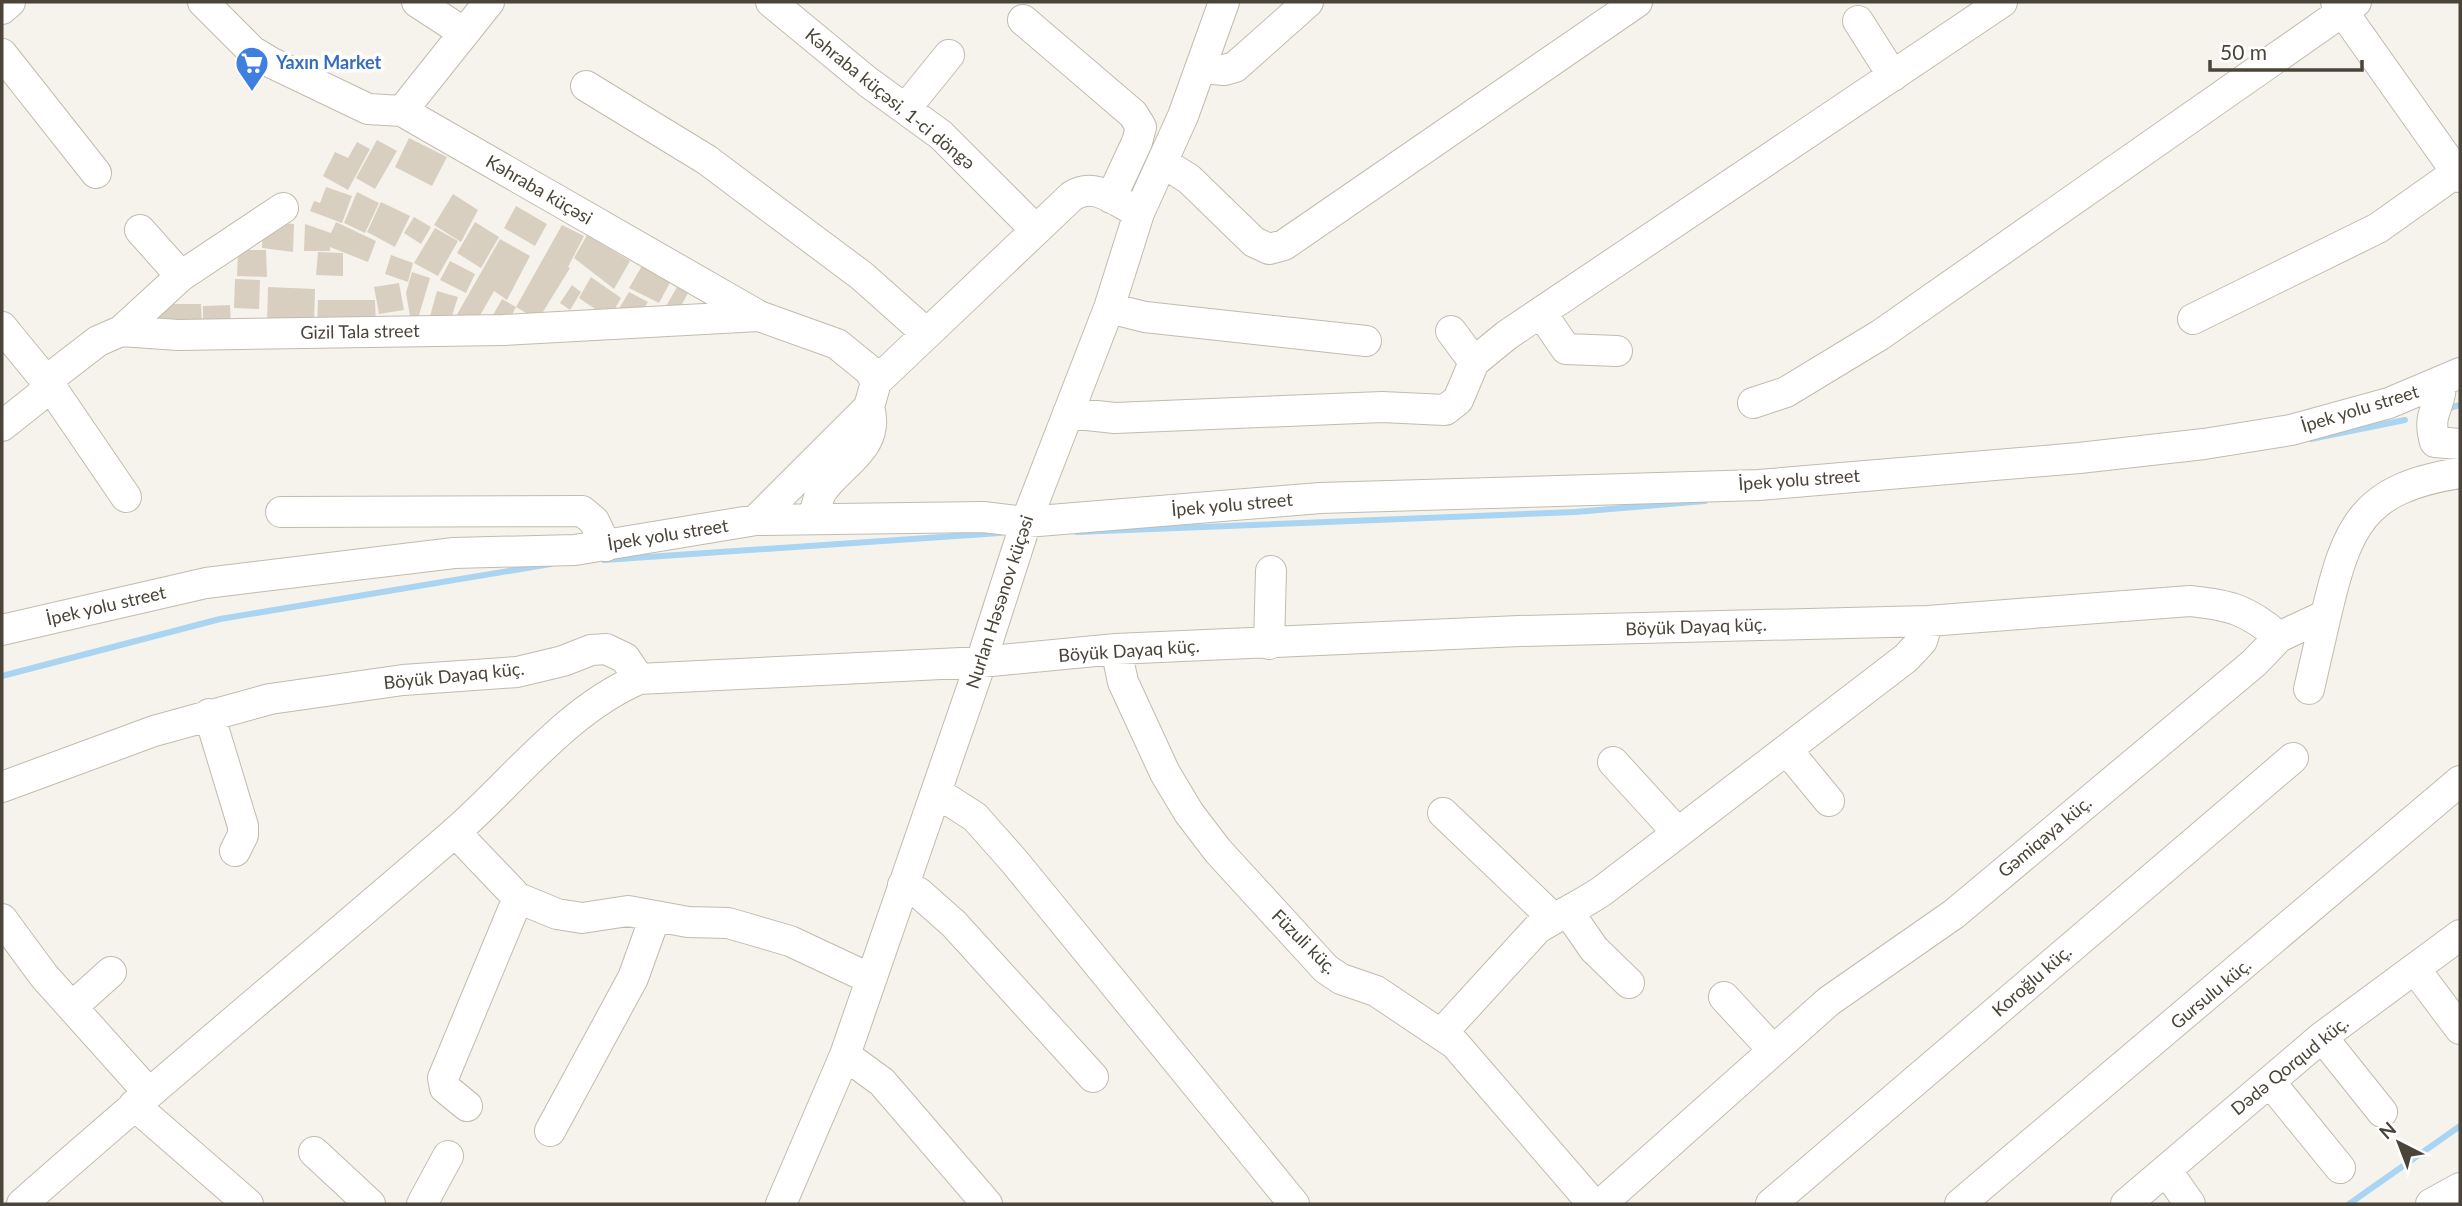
<svg xmlns="http://www.w3.org/2000/svg" width="2462" height="1206" font-family="Lato,sans-serif">
  <style>
    .lines { fill: none; stroke-linecap: round; stroke-linejoin: round }
    .stream { stroke: #a9d4f2; stroke-width: 6 }
    .building { fill: #d8cfc1 }
    .minor-casing { stroke: #c2bbae; stroke-width: 32 }
    .minor { stroke: #fff; stroke-width: 30 }
    .labels { text-anchor: middle; stroke-width: 7; stroke-linejoin: round; paint-order: stroke }
    .shop-label { font-size: 18px; font-weight: bold; fill: #366cbe; stroke: #fff; text-anchor: start }
    .street-label { font-size: 18px; fill: #4b4439; stroke: #fff }
  </style>
  <rect width="100%" height="100%" fill="#f6f3ec"/>
  <g class="lines">
    <path class="stream" d="M2445,409L2460,405
      M2311,439L2405,420
      M1077,532L1575,512L1705,501
      M604,560L1000,533
      M2,676L220,619L551,564
      M2349,1204L2460,1126"/>
  </g>
  <path class="building" d="M409,138L447,157L432,186L395,167Z
    M377,140L397,151L375,189L356,178Z
    M357,142L370,149L348,190L323,176L335,152L348,158Z
    M326,187L352,196L342,223L310,211L314,201L320,203Z
    M357,192L379,203L365,233L344,223Z
    M453,194L478,210L461,242L434,225Z
    M381,202L410,216L395,247L367,232Z
    M516,206L547,224L535,246L504,228Z
    M414,217L431,227L421,244L404,233Z
    M263,222L294,224L293,252L262,248Z
    M336,222L376,241L368,262L330,247V251H304L305,224L331,233Z
    M475,222L499,237L481,268L457,253Z
    M562,225L584,236L568,267L570,268L538,320L516,307L506,326H487L502,299L516,307Z
    M435,228L458,241L438,276L414,263Z
    M587,235L630,261L614,289L574,258Z
    M500,239L530,256L507,300L494,291L474,326L451,325Z
    M238,250H266L267,277L237,276Z
    M318,252L343,253V276L316,275Z
    M391,255L413,263L408,282L385,274Z
    M450,261L475,274L466,293L440,280Z
    M643,264L672,279L659,303L629,288Z
    M412,272L430,278L417,322H411L406,293Z
    M591,277L621,298L612,314L604,308L601,313L579,298Z
    M235,279L260,280L259,309L234,308Z
    M681,280L692,286L676,315L665,308Z
    M399,283L404,310L379,314L374,287Z
    M572,285L581,292L570,310L560,303Z
    M268,287L315,289L314,324H267Z
    M437,291L458,297L449,325L429,320Z
    M629,292L648,302L636,320L618,310Z
    M318,300H375L376,328L317,326Z
    M160,304H201L202,325L159,326Z
    M230,305L231,327L203,325V306Z"/>
  <g class="lines">
    <defs>
      <path id="minor" d="M203,2L252,51L272,63L368,109L402,111L759,316L837,344L869,370L876,382
        M417,2L463,32
        M771,2L868,82L941,135L1036,230
        M2336,2L2460,177
        M2,9L10,2
        M1023,20L1133,114L1141,127L1137,142L1111,198
        M1858,21L1893,76
        M2,54L96,173
        M1202,68L1224,70L1235,67L1308,2
        M586,86L707,160L862,276L926,333
        M906,108L949,55
        M402,111L489,2
        M1162,162L1189,179L1254,242L1269,249L1284,245L1637,2
        M140,230L181,276
        M1109,308L1145,317L1366,341
        M1542,314L1566,349L1617,351
        M2193,319L2378,228L2457,172
        M2,327L51,387L126,497
        M121,331L181,276L283,208
        M1451,331L1474,362
        M46,381L98,341L121,331L178,335L503,330L759,316
        M2441,382C2442,408 2426,411 2435,442L2460,444
        M1753,403L1786,392L1880,335L2356,2
        M1068,413L1115,418L1382,407L1445,410L1458,400L1474,362L1507,335L2002,2
        M2,426L51,387
        M281,512L582,511L594,521L606,546
        M814,518C816,509 817,499 822,491C841,463 881,448 869,407
        M756,520L869,407L876,382L1072,196C1095,181 1117,202 1139,213
        M2,630L206,583L454,553L575,550L756,520L983,517L1026,522L1320,498L1759,485L2079,458L2204,444L2291,430L2389,403L2460,373
        M1269,644L1271,571
        M1116,649L1123,682L1165,773L1189,813L1218,851L1326,969L1341,979L1376,991L1455,1044L1593,1204
        M2309,689L2326,615
        M209,714L243,826V835L235,851
        M1787,750L1829,801
        M1613,762L1678,833
        M2,787L154,731L270,699L403,680L517,672L563,661L591,650L606,649L625,658L639,679
        M936,792L975,817L1014,861L1294,1204
        M1443,813L1553,918
        M455,832L518,898L557,914L582,918L628,911L688,922L728,923L790,941L871,979
        M903,885L919,893L954,924L1093,1077
        M1569,913L1594,949L1629,983
        M2,919L44,976L148,1092
        M2415,969L2460,1029
        M1724,997L1772,1049
        M72,1007L111,972
        M1442,1033L1537,929C1558,915 1580,906 1602,891L1906,658L1922,641L1928,621
        M2322,1037L2382,1112
        M845,1055L882,1082L987,1204
        M2270,1082L2340,1168
        M134,1105L248,1204
        M467,1106L445,1088L443,1078L518,898
        M550,1131L633,978L655,917
        M314,1152L370,1204
        M2166,1170L2190,1204
        M22,1204C164,1078 310,958 453,834C513,782 565,711 639,679L981,662L1116,649L1519,631L1928,621L2190,601C2230,605 2248,610 2279,637
        M422,1204L448,1156
        M781,1204L845,1055L981,662L1026,522L1109,308L1139,213L1183,116L1224,2
        M1601,1204L1829,1001L1954,914L2254,663L2279,637L2326,615C2347,526 2362,488 2460,473
        M1771,1204L2293,758
        M1960,1204L2460,781
        M2126,1204L2322,1037L2460,935
        M2431,1204L2460,1188"/>
    </defs>
    <use href="#minor" class="minor-casing"/>
    <use href="#minor" class="minor"/>
  </g>
  <defs>
    <symbol id="supermarket-pin" viewBox="-11 -11 22 30"><path d="M0 17L-7.5 6A9.5 9.5 0 1 1 7.5 6Z" fill="#3f7fe0" stroke="#fff"/><path d="M-6-5.5h2.5l.6 2H6L4.5 2H-2.5L-4.4-4H-6ZM-1.5 3.2a1.3 1.3 0 1 0 .1 0ZM3 3.2a1.3 1.3 0 1 0 .1 0Z" fill="#fff"/></symbol>
  </defs>
  <g fill-rule="evenodd">
    <use href="#supermarket-pin" x="233" y="44" width="38" height="52"/>
  </g>
  <g class="labels">
    <g class="shop-label">
      <text x="276" y="69">Yaxın Market</text>
    </g>
    <g class="street-label">
      <text transform="translate(890 99) rotate(39)" y="6">Kəhraba küçəsi, 1-ci döngə</text>
      <text transform="translate(539 190) rotate(30)" y="6">Kəhraba küçəsi</text>
      <text transform="translate(360 332) rotate(-1)" y="6">Gizil Tala street</text>
      <text transform="translate(2360 409) rotate(-17)" y="6">İpek yolu street</text>
      <text transform="translate(1799 480) rotate(-4)" y="6">İpek yolu street</text>
      <text transform="translate(1232 505) rotate(-5)" y="6">İpek yolu street</text>
      <text transform="translate(668 535) rotate(-9)" y="6">İpek yolu street</text>
      <text transform="translate(1000 602) rotate(-72)" y="6">Nurlan Həsənov küçəsi</text>
      <text transform="translate(106 606) rotate(-13)" y="6">İpek yolu street</text>
      <text transform="translate(1696 627) rotate(-2)" y="6">Böyük Dayaq küç.</text>
      <text transform="translate(1129 651) rotate(-4)" y="6">Böyük Dayaq küç.</text>
      <text transform="translate(454 676) rotate(-6)" y="6">Böyük Dayaq küç.</text>
      <text transform="translate(2045 837) rotate(-40)" y="6">Gəmiqaya küç.</text>
      <text transform="translate(1304 942) rotate(45)" y="6">Füzuli küç.</text>
      <text transform="translate(2032 981) rotate(-41)" y="6">Koroğlu küç.</text>
      <text transform="translate(2211 994) rotate(-40)" y="6">Gursulu küç.</text>
      <text transform="translate(2290 1066) rotate(-39)" y="6">Dədə Qorqud küç.</text>
    </g>
  </g>
  <rect width="2462" height="1206" fill="none" stroke="#4b4439" stroke-width="7"/>
  <g transform="translate(2399 1143) rotate(318)" stroke="#ffffff" stroke-width="5" paint-order="stroke">
  <path d="M0-5L12 26L0 18L-12 26Z" fill="#4b4439"/>
  <text y="-10" font-size="19" font-weight="bold" text-anchor="middle" fill="#4b4439">N</text>
  </g>
  <path d="M2210 60v10h152v-10" fill="none" stroke="#4b4439" stroke-width="3.5"/>
  <text x="2220" y="60" font-size="21" fill="#4b4439" stroke="#ffffff" stroke-width="5" paint-order="stroke">50 m</text>
</svg>
